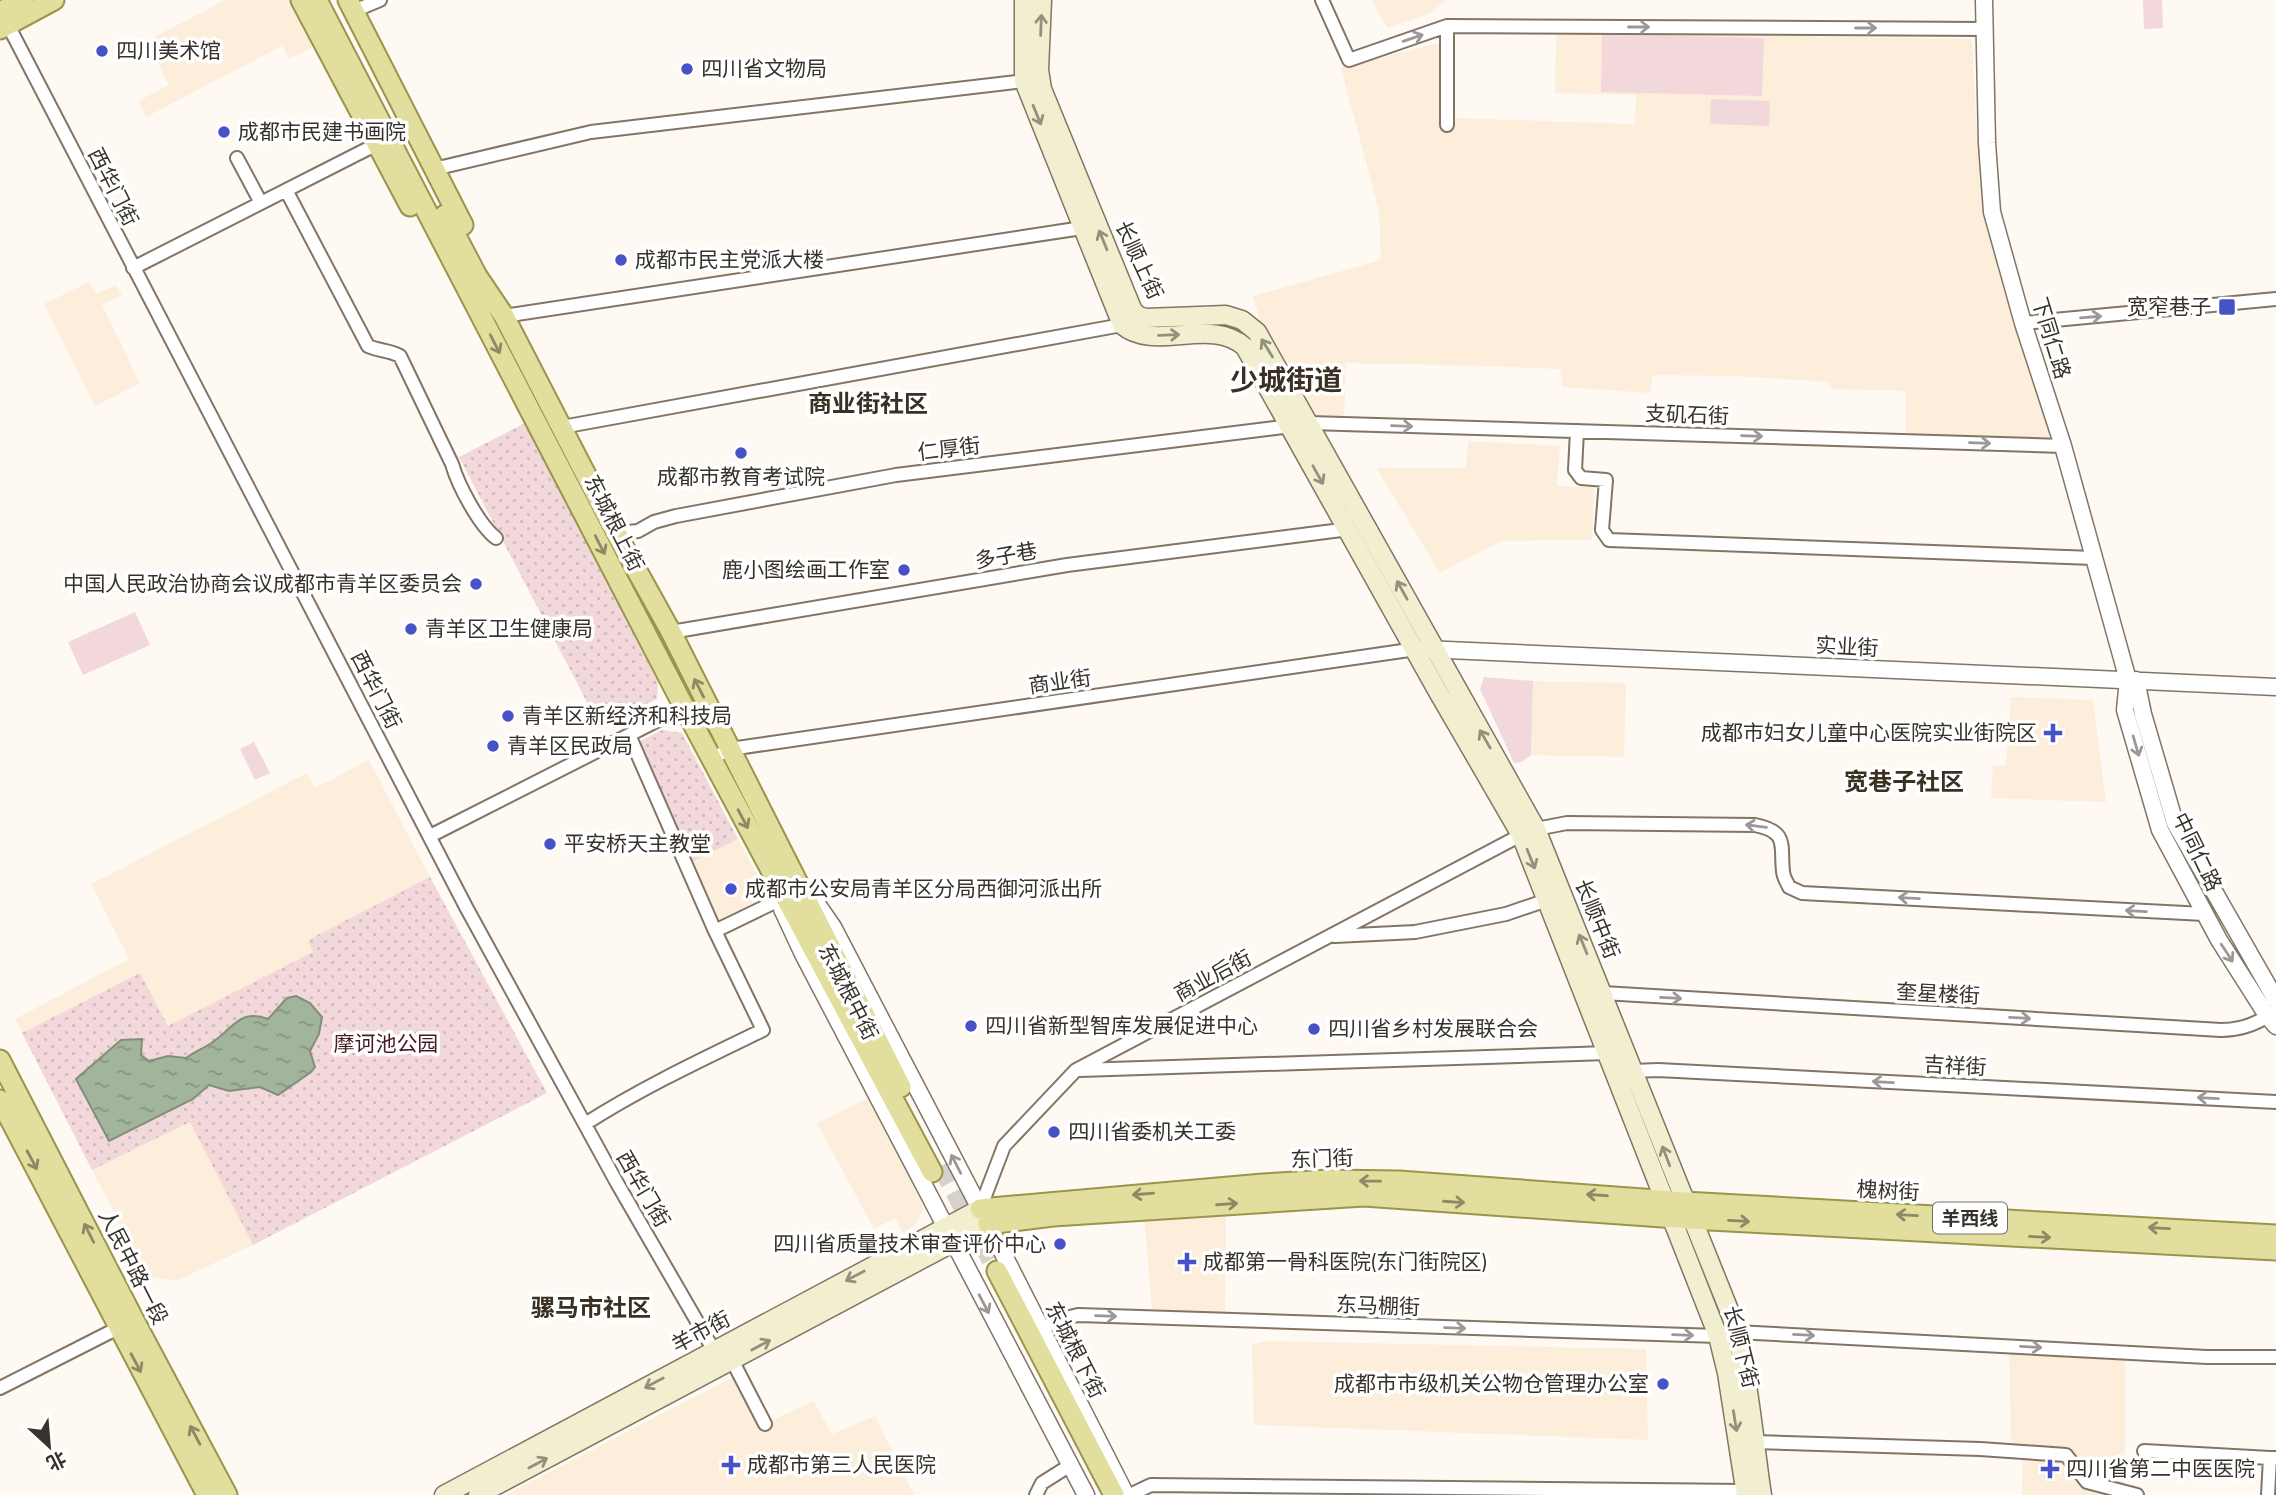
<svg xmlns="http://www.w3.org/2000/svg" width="2276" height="1495" font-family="'Titillium Web','Noto Sans SC',sans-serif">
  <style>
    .built { fill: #fdeedb }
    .green { fill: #f2d8db }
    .park { fill: url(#park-dots) }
    .water { fill: url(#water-ripples); stroke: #828e7a; stroke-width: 2 }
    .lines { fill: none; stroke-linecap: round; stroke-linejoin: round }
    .primary-tunnel { stroke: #d6d1ca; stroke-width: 19; stroke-dasharray: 19 10; stroke-linecap: butt }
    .minor-casing { stroke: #817565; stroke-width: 16 }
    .tertiary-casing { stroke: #817565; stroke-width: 19 }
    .secondary-casing { stroke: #817565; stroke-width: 21 }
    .primary-casing { stroke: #9a954c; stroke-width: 23 }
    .minor { stroke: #fff; stroke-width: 12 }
    .tertiary { stroke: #fff; stroke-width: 16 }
    .secondary { stroke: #f1efcf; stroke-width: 18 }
    .primary { stroke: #e2df9e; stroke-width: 19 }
    .oneway { stroke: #94907e }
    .oneway2 { stroke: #9c9896 }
    .oneway3 { stroke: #8d8865 }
    .poi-dot { fill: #4852c7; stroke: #fff; stroke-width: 2.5 }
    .labels { text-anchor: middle; stroke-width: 7; stroke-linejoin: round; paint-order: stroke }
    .shield { fill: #fff; stroke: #74706b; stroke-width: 2 }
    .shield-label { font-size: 19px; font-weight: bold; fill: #38322c }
    .poi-label { font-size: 21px; fill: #38322c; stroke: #fff; text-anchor: start }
    .street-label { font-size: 21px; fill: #38322c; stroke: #fff }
    .park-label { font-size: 21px; fill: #461821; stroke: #fff }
    .quarter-label { font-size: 24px; font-weight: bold; fill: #3b3123; stroke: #fff }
    .district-label { font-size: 28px; font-weight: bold; fill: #3b3123; stroke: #fff }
  </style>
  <defs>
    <pattern id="park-dots" width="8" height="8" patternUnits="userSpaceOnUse" patternTransform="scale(1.75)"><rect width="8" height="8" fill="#f2d8db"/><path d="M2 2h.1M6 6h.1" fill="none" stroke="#d0babc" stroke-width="1.8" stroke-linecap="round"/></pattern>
    <pattern id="water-ripples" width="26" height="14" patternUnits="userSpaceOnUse" patternTransform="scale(1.75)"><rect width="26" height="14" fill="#a2b59c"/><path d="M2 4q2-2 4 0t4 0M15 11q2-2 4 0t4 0" fill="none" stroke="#85947f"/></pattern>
  </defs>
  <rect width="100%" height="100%" fill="#fef9f2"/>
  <path class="built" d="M225,0H293L317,45L289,59L282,46L146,117L138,101L169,85L147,41Z
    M1372,0H1447L1428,14L1387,28Z
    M1556,32L1972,39L1977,135L1990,223L2054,440L1906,435V391L1831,389L1829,382L1735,376L1653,375L1650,393L1563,387L1560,369L1485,366L1346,363L1344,419L1312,418L1262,327L1253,296L1381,260L1379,211L1341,68L1454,39L1453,118L1635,124L1636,95L1555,93Z
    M89,282L96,294L116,285L122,295L102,305L140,383L95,406L44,304Z
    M1468,441L1560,446L1557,486L1594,487L1592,540L1501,541L1440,573L1376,468H1466Z
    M1533,681L1626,683L1624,757L1531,755Z
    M2011,697L2093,700L2106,802L1991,798L1993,766L2006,765Z
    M369,760L430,877L308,940L314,952L168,1027L140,973L22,1033L15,1019L129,959L91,884L307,773L315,788Z
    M738,839L766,891L764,898L719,920L714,917L690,863Z
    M871,1097L924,1209L913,1227L903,1233L895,1218L874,1229L817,1123Z
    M191,1122L253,1245L176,1281L147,1276L92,1170Z
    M1226,1209L1225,1315L1152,1309L1144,1214Z
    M1265,1341L1646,1349L1648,1440L1254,1425L1252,1345Z
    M2009,1352L2125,1357V1484L2091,1478L2064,1447L2011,1445Z
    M735,1376L761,1426L813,1401L832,1434L875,1416L914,1495H505Z
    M2023,1452L2066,1455L2087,1482L2137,1495H2022Z"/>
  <path class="green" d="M2143,0H2162L2163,28L2144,29Z
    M1602,34L1764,38L1762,96L1601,92Z
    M1711,99L1770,101L1769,126L1710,124Z
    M135,612L150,645L83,675L68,642Z
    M1484,677L1533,681L1531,755L1522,762L1514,763L1480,689Z
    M254,742L270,773L255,780L240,749Z"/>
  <path class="park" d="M527,422L658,682L657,699L599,725L459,457Z
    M662,730L682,733L738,839L690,863L638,742Z
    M430,877L547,1093L253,1245L190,1122L92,1170L22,1033L140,973L168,1026L313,952L308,940Z"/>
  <path class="water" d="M296,996L310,1003L322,1017L319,1034L310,1051L315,1067L311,1072L278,1095L260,1087L229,1091L209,1085L193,1099L109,1141L76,1079L121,1040L142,1039L141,1055L149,1061L168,1056L186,1058C194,1052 202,1049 210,1044C233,1030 238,1008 268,1019L287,998Z"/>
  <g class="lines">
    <path class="primary-tunnel" d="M941,1166L997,1271"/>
    <defs>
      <path id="minor" d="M1322,0L1349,60L1447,26L1984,29
        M354,11L380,0
        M8,25L466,907L617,1183L717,1356
        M1447,125V26
        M237,158L261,203
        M434,169L591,132L1024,81
        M286,190L368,346C379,351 389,350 400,356L452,464C458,485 479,525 496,538
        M133,268L377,144
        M504,316L1082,228
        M2023,323L2276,299
        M1310,423L2063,446
        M562,427L1122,325
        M1577,431L1575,470L1581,478L1606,480L1602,530L1609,540L2094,558
        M616,533L638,531L654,522L676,516L896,475L1291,426
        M671,632L1067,565L1349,529
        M711,759L730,749L1416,649
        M1536,829L1567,823L1755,825C1789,832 1780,845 1783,871C1783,877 1787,882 1789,887L1802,893L2204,914
        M430,836L684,707
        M715,931L779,900
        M1335,936L1415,932L1506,914L1547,900
        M1603,993L2221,1030C2242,1030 2260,1023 2276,1010
        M1080,1070L1608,1053
        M1633,1071L1658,1070L2276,1102
        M585,1124C641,1088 703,1059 763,1030L715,931L629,735
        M980,1209L1004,1146L1076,1070L1521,835
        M1040,1329L1065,1318L1078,1315L1718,1336
        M1736,1332L2207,1357H2276
        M732,1360L765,1424
        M0,1388L124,1325
        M1754,1442L1980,1449L2066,1455L2087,1482L2137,1495
        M2144,1451L2270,1458
        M1036,1495L1042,1483L1069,1466
        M1130,1495L1151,1485L1745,1491
        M2268,1495L2270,1458H2276"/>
      <path id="tertiary" d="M1984,0L1987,143L1992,212L2023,323L2063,446L2128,680L2125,710L2160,830L2219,940L2268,1017L2276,1026
        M1425,649L2276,687
        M2136,680L2143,714L2175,823L2276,1000
        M815,901L833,927L988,1224L1126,1495
        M782,909L803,954L1086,1495"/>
      <path id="secondary" d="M1024,0V81L1122,325C1155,353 1210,316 1245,347L1437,690L1521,835L1718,1336L1727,1373L1746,1495
        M1042,0L1039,70L1042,89L1133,311L1139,316L1146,318L1226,315L1242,320L1257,332L1536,829L1731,1315C1749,1372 1753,1436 1762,1495
        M444,1495L980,1209
        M478,1495L988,1224"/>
      <path id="primary" d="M301,0L410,206
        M317,0L684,707L932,1172
        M348,0L463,225
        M0,12L23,0
        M0,29L54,0
        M445,215L477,276L504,316L616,533L671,632L901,1087
        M0,1060L134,1320L227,1495
        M0,1100L207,1495
        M980,1209L1263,1184L1329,1180L1399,1181L1684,1202L2276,1235
        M988,1224L1053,1216L1364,1196L1691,1219L2276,1250
        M997,1271L1114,1495"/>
    </defs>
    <use href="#minor" class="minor-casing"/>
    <use href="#tertiary" class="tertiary-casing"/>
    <use href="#secondary" class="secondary-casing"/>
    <use href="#primary" class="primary-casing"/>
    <use href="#minor" class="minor"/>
    <use href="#tertiary" class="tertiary"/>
    <use href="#secondary" class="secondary"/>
    <use href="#primary" class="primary"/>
  </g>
  <defs><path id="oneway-shaft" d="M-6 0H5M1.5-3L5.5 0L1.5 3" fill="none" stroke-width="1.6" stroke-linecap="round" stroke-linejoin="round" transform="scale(1.75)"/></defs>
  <g class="oneway">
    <use href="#oneway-shaft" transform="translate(1041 25) rotate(-88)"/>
    <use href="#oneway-shaft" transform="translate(1037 115) rotate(68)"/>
    <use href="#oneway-shaft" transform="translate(1103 240) rotate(-112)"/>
    <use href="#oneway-shaft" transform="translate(1169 335) rotate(-2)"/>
    <use href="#oneway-shaft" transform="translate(1267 348) rotate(-122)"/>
    <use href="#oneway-shaft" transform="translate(1318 475) rotate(61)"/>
    <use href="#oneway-shaft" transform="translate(1402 590) rotate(-119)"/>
    <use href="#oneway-shaft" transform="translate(1485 739) rotate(-120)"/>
    <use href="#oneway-shaft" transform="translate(1531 859) rotate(68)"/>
    <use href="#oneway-shaft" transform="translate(1583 944) rotate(-112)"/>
    <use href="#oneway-shaft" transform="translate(1666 1156) rotate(-111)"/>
    <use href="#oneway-shaft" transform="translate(855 1276) rotate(152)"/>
    <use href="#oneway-shaft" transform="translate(761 1345) rotate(-28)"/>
    <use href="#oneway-shaft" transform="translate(654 1383) rotate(152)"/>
    <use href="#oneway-shaft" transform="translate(1735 1421) rotate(81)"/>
    <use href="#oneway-shaft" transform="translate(538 1463) rotate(-28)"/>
  </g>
  <g class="oneway2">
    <use href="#oneway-shaft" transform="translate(1639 27)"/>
    <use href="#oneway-shaft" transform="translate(1866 28)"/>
    <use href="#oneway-shaft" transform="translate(1413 38) rotate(-19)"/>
    <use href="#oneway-shaft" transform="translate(2091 317) rotate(-5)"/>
    <use href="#oneway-shaft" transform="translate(1402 426) rotate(2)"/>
    <use href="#oneway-shaft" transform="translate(1752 436) rotate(2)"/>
    <use href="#oneway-shaft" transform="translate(1980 443) rotate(2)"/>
    <use href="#oneway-shaft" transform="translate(2136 746) rotate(74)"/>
    <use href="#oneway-shaft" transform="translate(1756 826) rotate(-172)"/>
    <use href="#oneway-shaft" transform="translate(1909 898) rotate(-177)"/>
    <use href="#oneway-shaft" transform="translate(2136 911) rotate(-177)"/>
    <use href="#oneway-shaft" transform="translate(2227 953) rotate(57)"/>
    <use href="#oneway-shaft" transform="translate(1671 998) rotate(3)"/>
    <use href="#oneway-shaft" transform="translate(2020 1018) rotate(3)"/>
    <use href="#oneway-shaft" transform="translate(1883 1082) rotate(-177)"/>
    <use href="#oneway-shaft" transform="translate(2208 1098) rotate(-177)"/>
    <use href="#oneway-shaft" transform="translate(956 1164) rotate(-117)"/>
    <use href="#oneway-shaft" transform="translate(984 1304) rotate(62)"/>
    <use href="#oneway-shaft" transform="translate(1106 1316) rotate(2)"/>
    <use href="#oneway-shaft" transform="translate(1455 1328) rotate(2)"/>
    <use href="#oneway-shaft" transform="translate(1683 1335) rotate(2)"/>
    <use href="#oneway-shaft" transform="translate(1804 1335) rotate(3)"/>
    <use href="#oneway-shaft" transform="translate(2031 1347) rotate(3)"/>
  </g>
  <g class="oneway3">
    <use href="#oneway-shaft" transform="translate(495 344) rotate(63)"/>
    <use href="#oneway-shaft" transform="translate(600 545) rotate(63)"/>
    <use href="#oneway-shaft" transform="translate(699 688) rotate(-117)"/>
    <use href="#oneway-shaft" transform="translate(743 819) rotate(62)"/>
    <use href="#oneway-shaft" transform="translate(32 1160) rotate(62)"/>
    <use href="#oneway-shaft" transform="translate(1370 1181) rotate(-179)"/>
    <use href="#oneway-shaft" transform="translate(1143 1194) rotate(175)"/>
    <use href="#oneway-shaft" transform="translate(1597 1195) rotate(-176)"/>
    <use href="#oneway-shaft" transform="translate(1454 1202) rotate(4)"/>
    <use href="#oneway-shaft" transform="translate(1227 1204) rotate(-4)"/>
    <use href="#oneway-shaft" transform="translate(1907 1215) rotate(-177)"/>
    <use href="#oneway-shaft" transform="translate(1739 1221) rotate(3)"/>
    <use href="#oneway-shaft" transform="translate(2159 1228) rotate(-177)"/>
    <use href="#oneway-shaft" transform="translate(89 1233) rotate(-117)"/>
    <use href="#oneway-shaft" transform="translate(2040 1237) rotate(3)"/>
    <use href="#oneway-shaft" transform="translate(136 1363) rotate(62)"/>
    <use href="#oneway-shaft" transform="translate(195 1435) rotate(-118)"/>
  </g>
  <g class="poi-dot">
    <circle cx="102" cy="51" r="7"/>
    <circle cx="687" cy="69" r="7"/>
    <circle cx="224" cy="132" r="7"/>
    <circle cx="621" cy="260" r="7"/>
    <rect x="2218" y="298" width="18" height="18" rx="3.5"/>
    <circle cx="741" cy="453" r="7"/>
    <circle cx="904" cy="570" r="7"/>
    <circle cx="476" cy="584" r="7"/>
    <circle cx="411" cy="629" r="7"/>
    <circle cx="508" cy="716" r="7"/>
    <path d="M2049.5 722.5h7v7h7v7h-7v7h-7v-7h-7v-7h7z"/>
    <circle cx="493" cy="746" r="7"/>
    <circle cx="550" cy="844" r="7"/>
    <circle cx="731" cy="889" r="7"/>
    <circle cx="971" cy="1026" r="7"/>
    <circle cx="1314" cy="1029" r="7"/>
    <circle cx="1054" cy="1132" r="7"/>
    <circle cx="1060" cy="1244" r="7"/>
    <path d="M1183.5 1251.5h7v7h7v7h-7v7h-7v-7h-7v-7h7z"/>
    <circle cx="1663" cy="1384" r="7"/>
    <path d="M727.5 1454.5h7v7h7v7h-7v7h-7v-7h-7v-7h7z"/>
    <path d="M2046.5 1458.5h7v7h7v7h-7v7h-7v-7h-7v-7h7z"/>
  </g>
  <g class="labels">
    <rect class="shield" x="1933" y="1202.5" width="74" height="31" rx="5"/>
    <g class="shield-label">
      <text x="1970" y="1225">羊西线</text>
    </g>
    <g class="poi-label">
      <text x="116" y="58">四川美术馆</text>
      <text x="701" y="76">四川省文物局</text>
      <text x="238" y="139">成都市民建书画院</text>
      <text x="635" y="267">成都市民主党派大楼</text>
      <text x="2211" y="314" text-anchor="end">宽窄巷子</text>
      <text x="741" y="484" text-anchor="middle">成都市教育考试院</text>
      <text x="890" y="577" text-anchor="end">鹿小图绘画工作室</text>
      <text x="462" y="591" text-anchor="end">中国人民政治协商会议成都市青羊区委员会</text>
      <text x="425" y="636">青羊区卫生健康局</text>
      <text x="522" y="723">青羊区新经济和科技局</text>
      <text x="2037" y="740" text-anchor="end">成都市妇女儿童中心医院实业街院区</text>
      <text x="507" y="753">青羊区民政局</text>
      <text x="564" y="851">平安桥天主教堂</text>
      <text x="745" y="896">成都市公安局青羊区分局西御河派出所</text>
      <text x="985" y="1033">四川省新型智库发展促进中心</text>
      <text x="1328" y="1036">四川省乡村发展联合会</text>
      <text x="1068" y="1139">四川省委机关工委</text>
      <text x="1046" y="1251" text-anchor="end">四川省质量技术审查评价中心</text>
      <text x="1203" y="1269">成都第一骨科医院(东门街院区)</text>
      <text x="1649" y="1391" text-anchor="end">成都市市级机关公物仓管理办公室</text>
      <text x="747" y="1472">成都市第三人民医院</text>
      <text x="2066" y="1476">四川省第二中医医院</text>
    </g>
    <g class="street-label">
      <text transform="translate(113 187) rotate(63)" y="7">西华门街</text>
      <text transform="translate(1139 260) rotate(65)" y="7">长顺上街</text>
      <text transform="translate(2051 338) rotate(73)" y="7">下同仁路</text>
      <text transform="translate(1687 415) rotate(2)" y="7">支矶石街</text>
      <text transform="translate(949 449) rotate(-7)" y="7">仁厚街</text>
      <text transform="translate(614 523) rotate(63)" y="7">东城根上街</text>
      <text transform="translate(1006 556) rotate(-10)" y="7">多子巷</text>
      <text transform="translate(1847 647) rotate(3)" y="7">实业街</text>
      <text transform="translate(1060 682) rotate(-8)" y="7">商业街</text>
      <text transform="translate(376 690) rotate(63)" y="7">西华门街</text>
      <text transform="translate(2197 852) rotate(64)" y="7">中同仁路</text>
      <text transform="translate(1597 919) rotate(68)" y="7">长顺中街</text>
      <text transform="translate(1213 976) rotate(-28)" y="7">商业后街</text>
      <text transform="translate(848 992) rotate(63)" y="7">东城根中街</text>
      <text transform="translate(1938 994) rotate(3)" y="7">奎星楼街</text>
      <text transform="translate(1955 1066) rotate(3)" y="7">吉祥街</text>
      <text transform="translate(1322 1159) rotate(-2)" y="7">东门街</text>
      <text transform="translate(643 1189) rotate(60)" y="7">西华门街</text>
      <text transform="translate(1888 1191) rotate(3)" y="7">槐树街</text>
      <text transform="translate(133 1267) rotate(63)" y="7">人民中路一段</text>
      <text transform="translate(1378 1306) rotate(2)" y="7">东马棚街</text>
      <text transform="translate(701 1332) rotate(-28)" y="7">羊市街</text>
      <text transform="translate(1741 1347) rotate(76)" y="7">长顺下街</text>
      <text transform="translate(1075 1350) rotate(63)" y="7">东城根下街</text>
    </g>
    <g class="park-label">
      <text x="386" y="1051">摩诃池公园</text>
    </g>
    <g class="quarter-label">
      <text x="868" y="412">商业街社区</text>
      <text x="1904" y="790">宽巷子社区</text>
      <text x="591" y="1316">骡马市社区</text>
    </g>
    <g class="district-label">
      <text x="1286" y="390">少城街道</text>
    </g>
  </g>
  <g transform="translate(49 1446) rotate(154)" stroke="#ffffff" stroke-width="5" paint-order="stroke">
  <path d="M0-5L12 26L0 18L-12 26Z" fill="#38322c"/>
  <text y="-10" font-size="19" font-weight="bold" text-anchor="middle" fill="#38322c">北</text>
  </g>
</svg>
